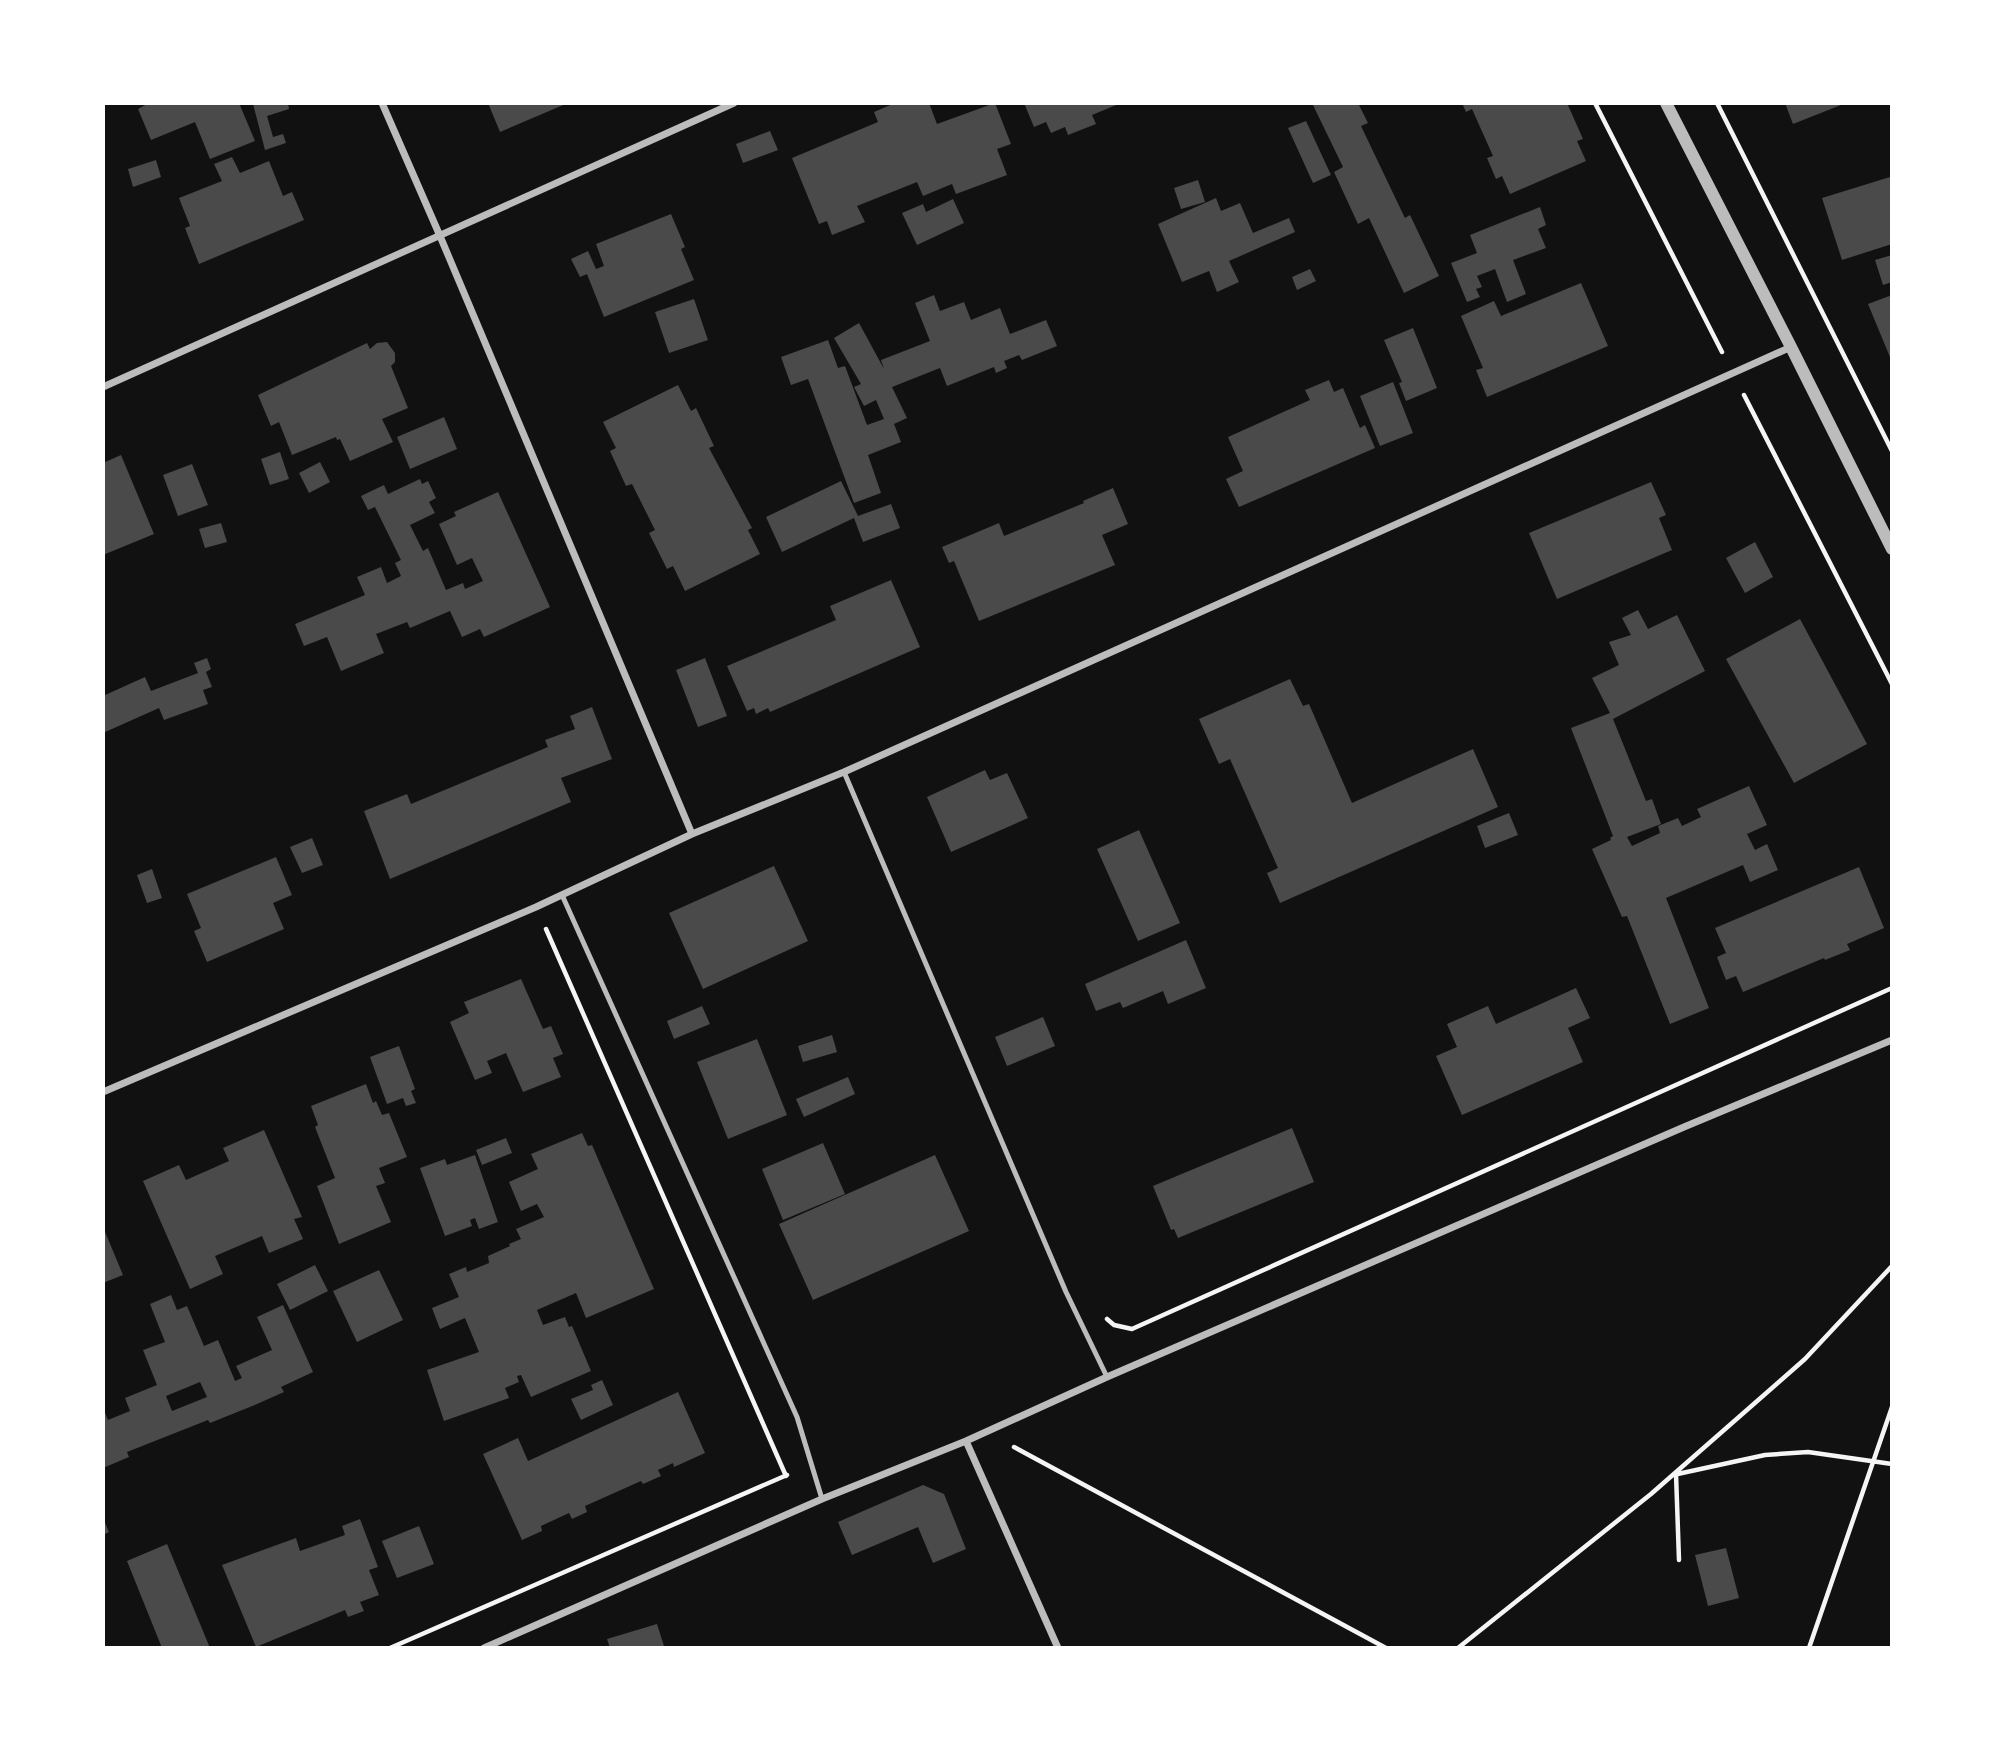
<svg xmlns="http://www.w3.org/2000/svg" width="1995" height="1751" font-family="'PT Sans Narrow',sans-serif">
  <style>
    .building { fill: #4a4a4a; fill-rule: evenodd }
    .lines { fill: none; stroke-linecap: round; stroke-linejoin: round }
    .path { stroke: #f5f5f5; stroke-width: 4.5 }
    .service { stroke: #bcbcbc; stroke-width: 5 }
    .minor { stroke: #bcbcbc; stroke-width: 7 }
    .tertiary { stroke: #bcbcbc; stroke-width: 12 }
  </style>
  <rect width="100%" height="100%" fill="#111"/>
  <path class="building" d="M149,103H221L222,105L239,103L255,141L210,159L195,122L151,140L138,109Z
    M257,103H288L289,109L267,116L273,137L283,134L286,143L265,150L253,104Z
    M488,103H568L500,132Z
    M895,103H929L937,124L995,103L1011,144L997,149L1007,175L956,194L952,184L923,196L917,182L857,206L865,222L832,235L827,221L819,224L792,158L878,122L874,112Z
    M1024,103H1121L1092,115L1096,124L1068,135L1065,127L1051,133L1046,122L1034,127Z
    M1312,103H1358L1368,123L1361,126L1403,214L1405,218L1410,215L1439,276L1404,293L1369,218L1358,224L1334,172L1343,167Z
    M1462,103H1567L1583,139L1577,141L1586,161L1510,194L1502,176L1496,179L1487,158L1493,156L1472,109L1466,112Z
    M1785,103H1846L1793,124Z
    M1306,121L1331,175L1313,183L1288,128Z
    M770,131L778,150L743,163L736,144Z
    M232,157L240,173L269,161L283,196L292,192L304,220L199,264L185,228L190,226L179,198L222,181L214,164Z
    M156,160L161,177L133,187L128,169Z
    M1890,177L1892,182V244L1842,260L1822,198Z
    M1198,180L1205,202L1181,209L1174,188Z
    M1216,198L1221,211L1240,203L1253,233L1289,218L1295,232L1229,261L1239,282L1217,292L1209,271L1182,282L1158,224Z
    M953,199L964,223L917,245L902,213L923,204L926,212Z
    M1540,207L1546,225L1538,229L1546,248L1513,260L1526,294L1507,302L1495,269L1477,276L1482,287L1476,289L1480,297L1467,302L1451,263L1477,253L1470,235Z
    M671,214L685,247L681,249L694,280L604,317L587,274L580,277L571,259L588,251L596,269L604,266L596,244Z
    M1892,255V282L1883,285L1875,260Z
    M1310,269L1316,281L1297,290L1292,277Z
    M1581,283L1608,346L1487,397L1476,370L1483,368L1461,316L1494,301L1501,316Z
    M934,295L940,311L964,302L971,320L1000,308L1010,334L1046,320L1057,346L1022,360L1019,355L1004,361L1007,368L996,373L994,367L947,386L940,368L892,387L907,418L894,424L901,442L868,455L881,493L854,503L808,379L791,385L781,357L828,340L838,368L845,366L867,425L884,419L876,400L864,406L854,387L861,384L834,338L859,323L884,369L881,360L930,341L915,303Z
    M1892,295V362L1868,304Z
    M694,299L708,340L669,353L655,312Z
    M1413,328L1437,388L1406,401L1399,383L1402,382L1384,340Z
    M387,342L395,353V362L391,366L408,408L382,419L393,442L350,461L340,439L337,440L336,437L292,455L279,422L271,426L258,395L367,343L370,349L377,343Z
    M1329,380L1334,392L1343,388L1360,428L1365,425L1375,448L1239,507L1226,479L1243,471L1228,437L1310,400L1305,390Z
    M1393,382L1413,433L1380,446L1360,396Z
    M678,385L691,411L696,408L714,446L709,448L752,528L748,530L760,554L685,591L673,566L667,569L649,533L655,530L632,484L626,486L610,451L616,448L603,422Z
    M444,417L457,449L410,469L397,437Z
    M280,452L289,479L270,485L261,459Z
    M121,455L154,534L103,555V463Z
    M320,462L330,482L309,493L299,473Z
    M192,464L208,505L178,516L163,475Z
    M420,479L422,484L428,481L436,498L429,502L435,513L410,525L423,551L428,548L446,590L463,583L465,589L483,581L472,558L457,565L439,524L456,516L454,512L498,492L550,607L484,637L480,629L462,637L450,611L410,628L407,622L376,634L384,653L341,671L327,637L304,646L295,624L365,595L357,577L381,567L387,583L401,576L395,563L401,560L375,507L368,510L361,496L384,485L388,494Z
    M841,481L858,516L891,504L900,528L863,542L854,518L782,552L766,517Z
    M1651,482L1666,515L1659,518L1672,550L1557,599L1529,533Z
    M1113,488L1128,524L1102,535L1115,565L979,621L954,561L949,563L942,547L999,523L1004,536L1084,503L1083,501Z
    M221,523L227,542L205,548L199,529Z
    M1755,542L1773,577L1745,593L1726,558Z
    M891,580L920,647L770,712L768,708L756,714L754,708L747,711L727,666L836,620L830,606Z
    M1638,610L1648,629L1677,615L1705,671L1613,719L1646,801L1652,799L1661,824L1627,837L1632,846L1660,833L1658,826L1678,818L1682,826L1701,817L1697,809L1749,786L1767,825L1747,834L1755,850L1767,844L1778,870L1750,882L1743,865L1666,898L1709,1008L1670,1024L1627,916L1622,917L1592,849L1611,840L1610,838L1613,836L1571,728L1610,713L1592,678L1619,665L1609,642L1631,635L1622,618Z
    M1800,619L1867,744L1794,783L1726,659Z
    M207,658L211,669L206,672L212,687L203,690L208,704L164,720L159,708L103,733V696L145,677L151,691L198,673L194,663Z
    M705,658L727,716L698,727L676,670Z
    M1290,679L1303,706L1309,704L1352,803L1473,749L1498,807L1280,903L1267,873L1278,868L1230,759L1219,764L1199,719Z
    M592,707L612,759L561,778L571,802L390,879L364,811L407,794L411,804L548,747L545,740L575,729L570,716Z
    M985,770L990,780L1007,773L1028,818L951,852L927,797Z
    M1509,813L1518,835L1485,848L1477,826Z
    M1139,830L1180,923L1138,941L1097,849Z
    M312,838L323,865L302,873L290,847Z
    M276,857L292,895L273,903L284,929L207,962L194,931L201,928L187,894Z
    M774,866L808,941L703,989L669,913Z
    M1859,867L1884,928L1847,944L1850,950L1825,960L1824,958L1743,992L1736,976L1726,980L1717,957L1726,953L1715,928Z
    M152,869L162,898L147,903L137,875Z
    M1186,940L1206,988L1168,1004L1163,991L1123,1008L1120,1002L1096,1011L1085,984Z
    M521,979L543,1029L551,1026L563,1054L553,1058L561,1077L523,1092L506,1053L487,1061L492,1073L475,1080L450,1022L469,1013L464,1002Z
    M1576,988L1590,1018L1568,1028L1583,1062L1462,1115L1436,1056L1457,1047L1447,1024L1488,1006L1496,1024Z
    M702,1006L710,1024L674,1039L667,1021Z
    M1043,1017L1055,1046L1007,1066L995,1037Z
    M832,1035L837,1052L803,1062L798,1046Z
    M757,1039L787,1115L728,1139L697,1062Z
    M399,1046L415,1089L411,1091L416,1103L406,1106L403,1098L387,1104L370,1057Z
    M848,1077L855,1094L804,1117L796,1099Z
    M366,1084L373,1103L376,1101L382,1115L389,1113L407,1157L379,1168L385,1183L376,1186L391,1222L339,1244L317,1186L335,1178L315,1127L318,1125L311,1106Z
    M1292,1128L1314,1182L1178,1238L1174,1229L1171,1230L1153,1186Z
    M264,1130L302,1217L294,1219L303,1239L269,1253L262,1236L215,1256L223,1274L190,1289L143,1181L179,1165L186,1180L229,1161L223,1148Z
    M582,1133L588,1146L592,1145L654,1289L586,1318L576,1293L537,1310L543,1325L565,1317L569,1327L572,1326L591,1371L531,1397L521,1375L517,1376L519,1382L505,1388L509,1398L444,1421L427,1370L479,1352L465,1318L440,1329L432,1308L459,1297L449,1274L466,1267L467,1272L489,1263L488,1256L510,1246L509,1244L521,1239L516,1229L544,1217L537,1204L521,1211L509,1182L538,1169L531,1154Z
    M506,1138L512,1153L482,1165L476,1150Z
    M823,1143L845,1194L783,1220L762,1169Z
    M475,1155L498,1222L479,1229L475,1218L470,1220L472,1226L445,1236L420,1168L445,1159L447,1165Z
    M935,1155L969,1231L813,1300L779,1224Z
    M103,1227L123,1275L103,1283Z
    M315,1265L328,1291L290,1310L277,1284Z
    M379,1270L403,1320L357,1342L333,1291Z
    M171,1295L177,1310L187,1306L204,1346L218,1340L235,1381L242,1378L236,1366L272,1350L257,1317L283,1305L313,1372L281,1387L284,1392L257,1404L210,1423L208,1420L127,1452L129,1457L103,1468V1408L108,1420L130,1411L125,1398L157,1385L143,1350L165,1342L150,1304ZM200,1382L207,1397L172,1411L166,1396Z
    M602,1380L613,1405L581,1420L571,1399L593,1390L591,1385Z
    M678,1392L705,1453L674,1467L673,1463L658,1470L661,1476L643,1484L641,1481L585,1506L587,1512L572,1519L569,1513L541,1526L542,1531L522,1540L483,1454L518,1438L528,1461Z
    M923,1485L944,1494L966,1549L933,1563L918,1527L852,1555L838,1522Z
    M103,1518L109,1532L103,1535Z
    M360,1519L378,1567L369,1570L379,1595L360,1602L364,1611L348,1617L345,1610L256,1647L222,1565L296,1538L300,1551L345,1535L342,1526Z
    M419,1526L434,1564L397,1578L382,1541Z
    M167,1544L210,1648H162L127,1561Z
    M1726,1548L1739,1598L1708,1606L1695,1555Z
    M657,1624L664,1646L659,1648H610L607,1639Z"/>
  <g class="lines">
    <path class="path" d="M1595,103L1722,352
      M1717,103L1892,451
      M1744,395L1892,684
      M546,929L786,1476
      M1107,1319L1114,1325L1132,1329L1892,988
      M1014,1447L1386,1648
      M1676,1474L1679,1560
      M1673,1475L1765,1455L1808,1452L1892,1464
      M390,1648L787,1475
      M1458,1648L1651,1494L1805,1359L1892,1266
      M1809,1648L1892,1407"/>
    <path class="service" d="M844,772L1066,1292L1107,1377
      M562,895L797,1417L822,1499"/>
    <path class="minor" d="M382,103L440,236L692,834
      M103,387L734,103
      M103,1092L536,907L692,834L844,772L1791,347
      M966,1441L1058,1648
      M484,1648L822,1499L966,1441L1107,1377L1684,1127L1892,1040"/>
    <path class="tertiary" d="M1666,103L1791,347L1892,549"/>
  </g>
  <rect width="1995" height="1751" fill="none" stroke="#ffffff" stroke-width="210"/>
</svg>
